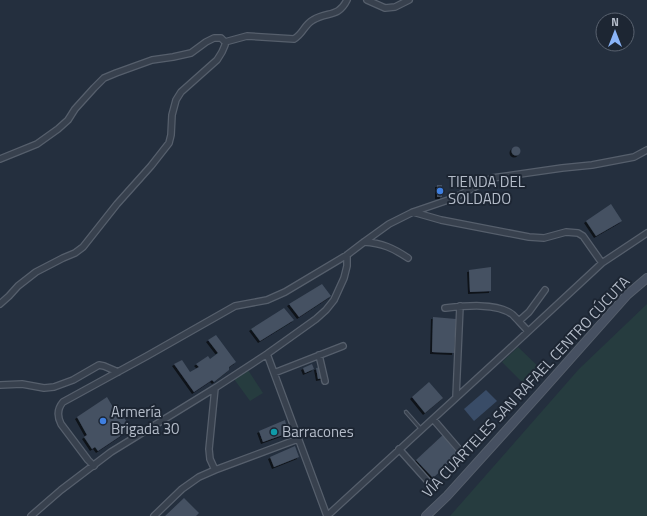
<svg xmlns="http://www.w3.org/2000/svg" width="647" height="516" font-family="'Titillium Web',sans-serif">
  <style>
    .green { fill: #263c3f }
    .water { fill: #394c67 }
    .building { fill: #455162; filter: url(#shadow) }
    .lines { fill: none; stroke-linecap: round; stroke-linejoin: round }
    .lane-casing { stroke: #565f6c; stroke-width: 4.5 }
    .street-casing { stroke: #565f6c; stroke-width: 8 }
    .secondary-casing { stroke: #565f6c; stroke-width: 10 }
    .lane { stroke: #38414e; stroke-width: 2.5 }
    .street { stroke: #38414e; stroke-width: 5.5 }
    .secondary { stroke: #465061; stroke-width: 8 }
    .shop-dot { fill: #3f7fe0; stroke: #1d2633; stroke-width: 1.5 }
    .culture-dot { fill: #0f9aa8; stroke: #1d2633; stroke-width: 1.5 }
    .labels { text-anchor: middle; stroke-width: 4; stroke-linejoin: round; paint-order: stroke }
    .poi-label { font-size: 15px; fill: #b4bcc9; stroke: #1d2633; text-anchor: start }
    .street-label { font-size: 15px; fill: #b4bcc9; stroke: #1d2633 }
  </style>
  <defs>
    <filter id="shadow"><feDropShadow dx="-2" dy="2" stdDeviation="0" flood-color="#0009"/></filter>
  </defs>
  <rect width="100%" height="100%" fill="#242f3e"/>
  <path class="green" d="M647,304V516H450L579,369Z
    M518,347L544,372L528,388L502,362Z
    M248,370L263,393L250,401L234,379Z"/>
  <path class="water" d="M486,390L497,401L474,421L464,409Z"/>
  <path class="building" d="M511.5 151a4.5 4.5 0 1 1 9 0a4.5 4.5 0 1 1-9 0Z
    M437,185H442V197H437Z
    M611,204L622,221L596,236L586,221Z
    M491,267V291L470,292L469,270Z
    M322,284L331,296L299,317L289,304Z
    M284,308L294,320L260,341L251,329Z
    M433,317L456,319L454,353L432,352Z
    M216,335L236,362L229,367V370L214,382L212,380L194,392L174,364L182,360L190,372L199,367L196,364L208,356L210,359L218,353L208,340Z
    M312,364L314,369L305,373L303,368Z
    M321,367L323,378L318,379L316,368Z
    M429,382L443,398L425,413L412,397Z
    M107,397L117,414L122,413L128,425L126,427L128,431L98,451L95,447L92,449L84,437L87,435L77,417Z
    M285,420L288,433L263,442L259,431Z
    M445,433L462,451L433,478L416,460Z
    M295,446L299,457L274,467L270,457Z
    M184,498L199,513L196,516H165Z"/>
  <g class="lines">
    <defs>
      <path id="lane" d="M406,412L421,429"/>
      <path id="street" d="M367,0L385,8L395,7L409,0
        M225,42L247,36L294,39C303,34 304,25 313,20C328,11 338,18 347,0
        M0,159L37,144L58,129L68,120L75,109L94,88L104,78L116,73L152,60L173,57L191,53L206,42L214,38H221L225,42
        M413,212L441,220L529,237L544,238L566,232L578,233L583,236L602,263
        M364,242C382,243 393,248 408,258
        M0,304L9,296L18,286L36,272L63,258L75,253L83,247L117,204L151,166L169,143L171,135L172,115L176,100L181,92L217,60L222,52L225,45V42
        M445,308C463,306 498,302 513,315C518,320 523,326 528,331
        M519,321L529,312L545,290
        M267,354L327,516
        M319,355L325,381
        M274,373L343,346
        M0,385L22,384L44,388L54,387L73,380L99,365L104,366L118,372
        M456,397L460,306
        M433,419L463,454
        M399,449L433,487
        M94,466L88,460L61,424C57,416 57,409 63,402L147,356L235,306L267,300L285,292L347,255L364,242L389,224L413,212L454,198L492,178L562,168L592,165L634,157L647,150
        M215,470L210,459L209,449L215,388
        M31,516L61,490L111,452L215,388L267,354L316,319L326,310L334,300L344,278L347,266V255
        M154,516L182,489L199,477L215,470L298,439
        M327,516L506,352L602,263L647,233"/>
      <path id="secondary" d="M426,516L447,496L540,393L627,295L647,278"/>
    </defs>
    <use href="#lane" class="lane-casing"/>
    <use href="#street" class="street-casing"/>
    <use href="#secondary" class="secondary-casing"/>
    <use href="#lane" class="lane"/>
    <use href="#street" class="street"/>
    <use href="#secondary" class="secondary"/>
  </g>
  <g class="shop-dot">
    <circle cx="440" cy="191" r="4"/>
    <circle cx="103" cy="421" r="4"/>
  </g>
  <circle class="culture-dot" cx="274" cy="432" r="4"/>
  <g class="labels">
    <g class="poi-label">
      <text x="448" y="187">TIENDA DEL<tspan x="448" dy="17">SOLDADO</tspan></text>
      <text x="111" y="417">Armería<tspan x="111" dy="17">Brigada 30</tspan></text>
      <text x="282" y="437">Barracones</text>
    </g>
    <g class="street-label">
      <text transform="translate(526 387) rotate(-47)" y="5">VÍA CUARTELES SAN RAFAEL CENTRO CÚCUTA</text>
    </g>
  </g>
  <g transform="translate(615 32)"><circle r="19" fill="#1d2633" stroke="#59626f"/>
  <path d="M0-3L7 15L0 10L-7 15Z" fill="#8ab4f8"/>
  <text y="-6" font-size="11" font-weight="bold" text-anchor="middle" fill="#b4bcc9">N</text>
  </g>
</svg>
